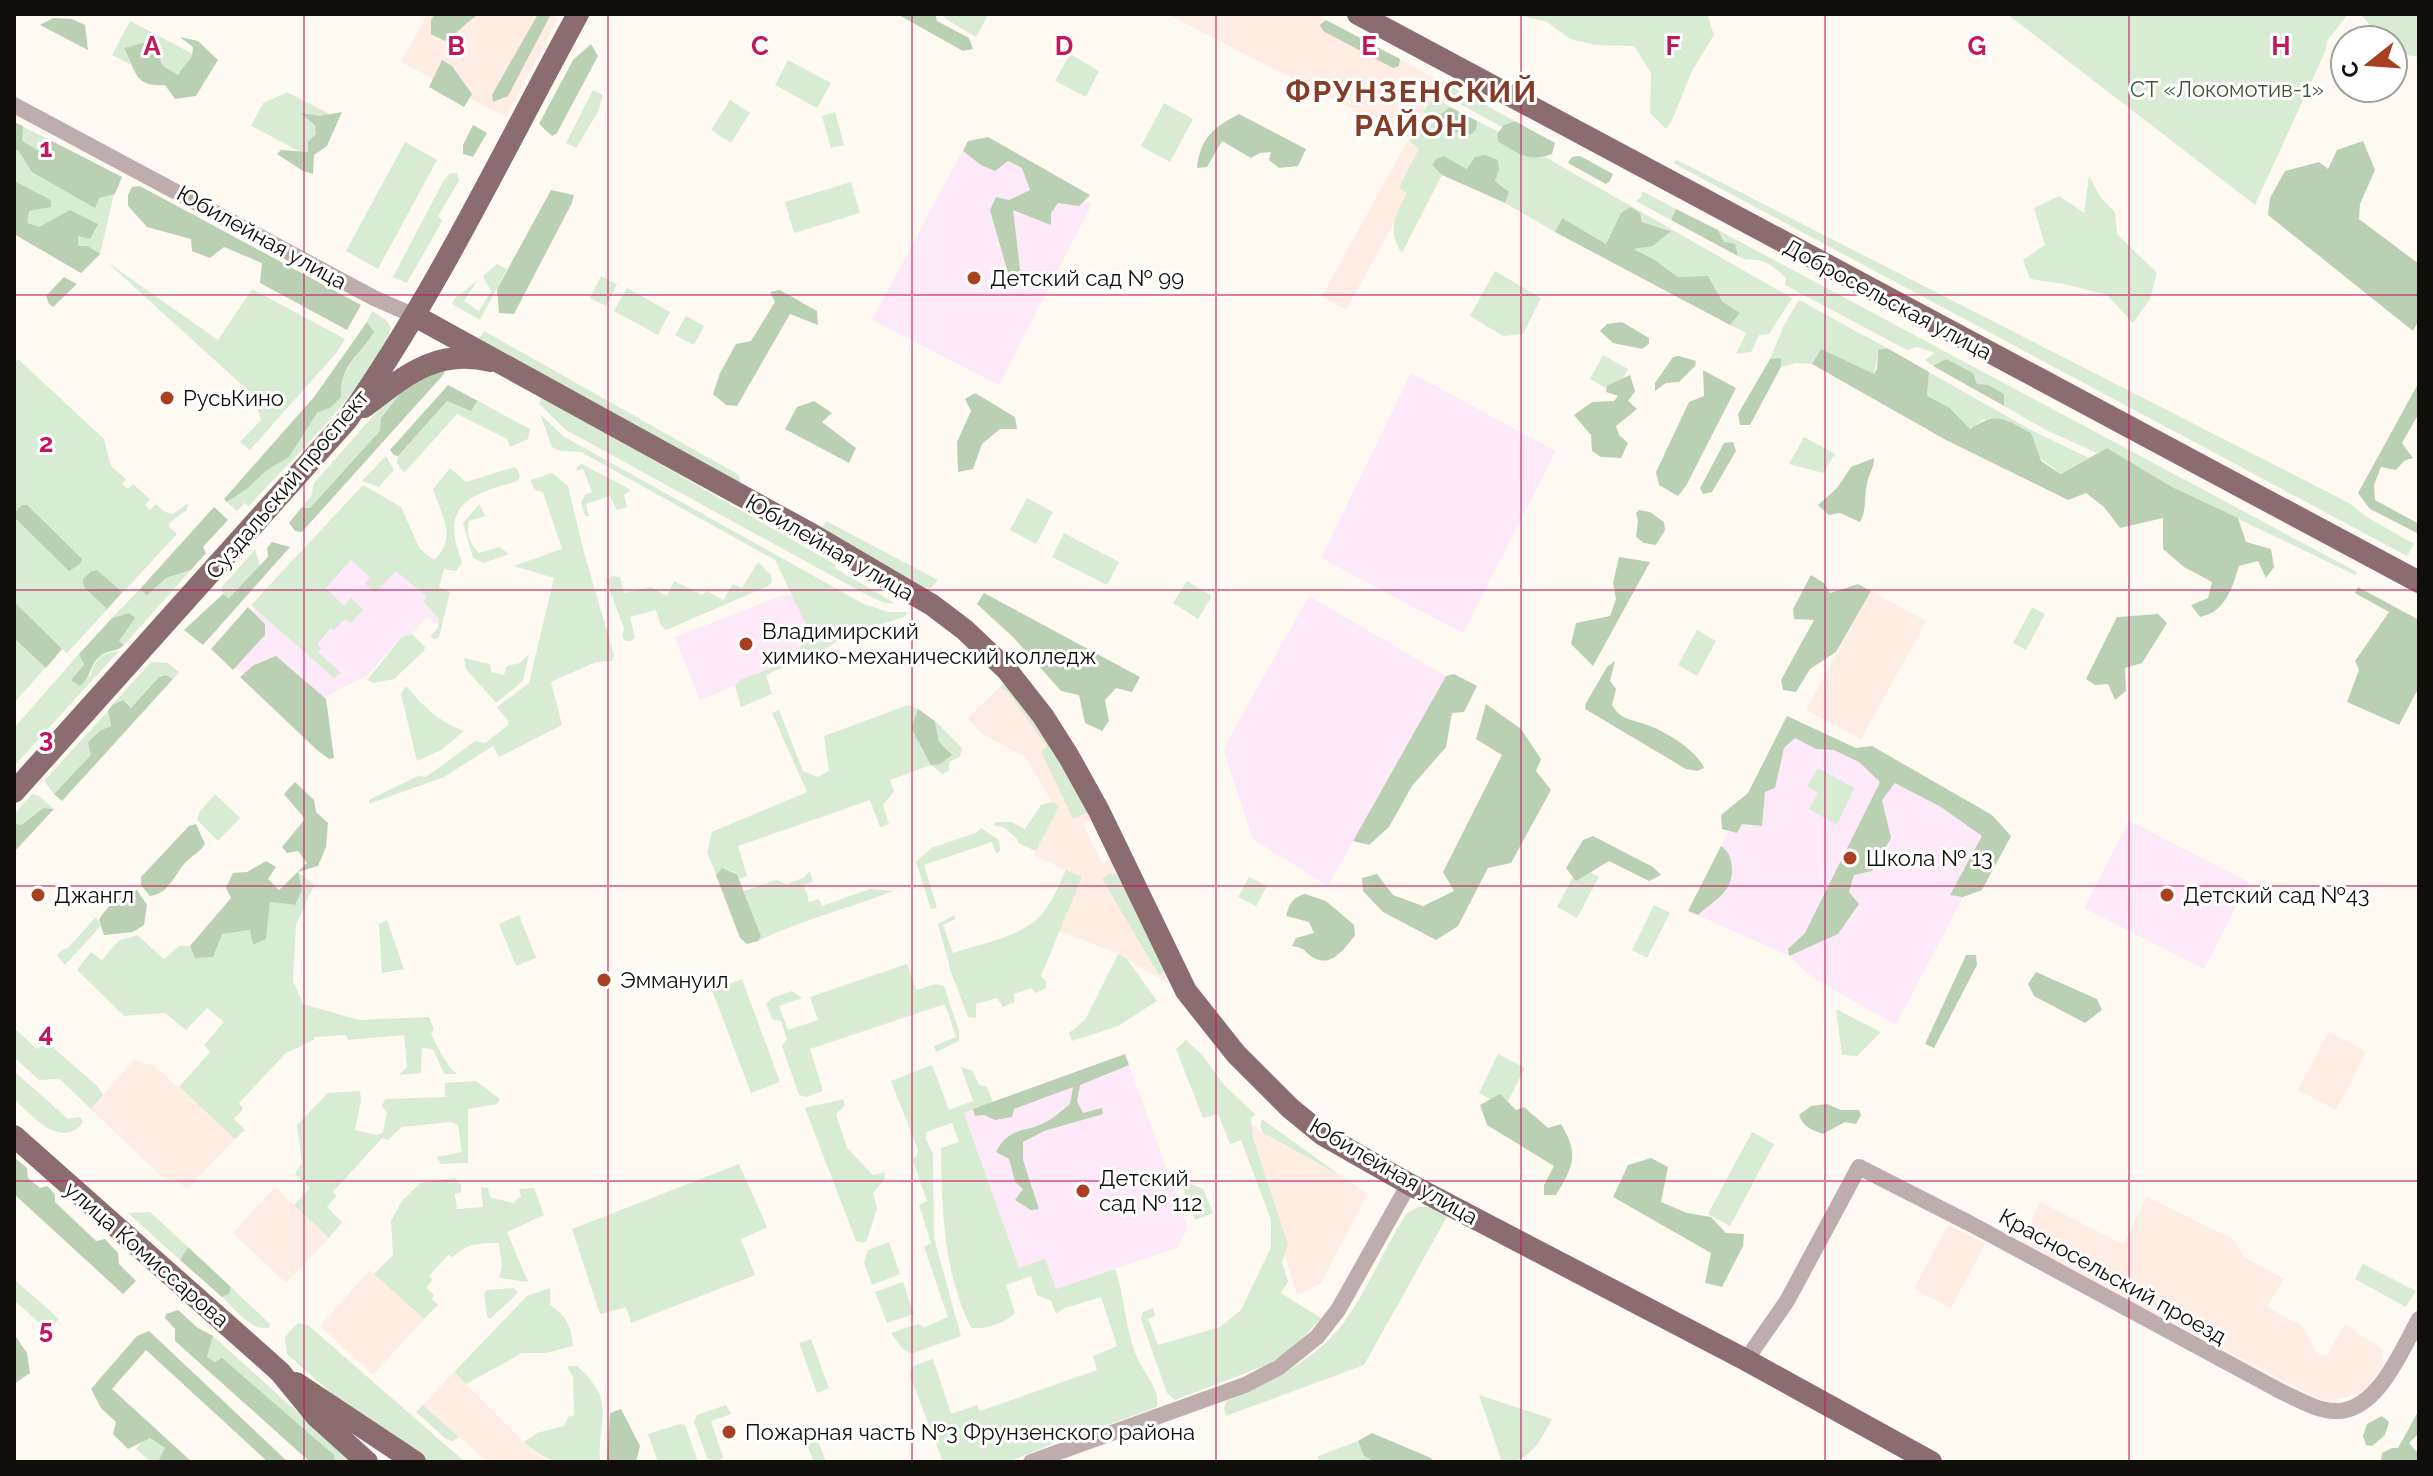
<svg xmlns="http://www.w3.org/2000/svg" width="2433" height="1476" font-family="Raleway,sans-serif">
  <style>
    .commercial { fill: #ffece3 }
    .education { fill: #fee9f8 }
    .green { fill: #d8ebd3 }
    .forest { fill: #bad0b3 }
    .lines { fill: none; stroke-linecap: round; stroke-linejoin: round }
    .minor { stroke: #bfadae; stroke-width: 16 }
    .major { stroke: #8b6d6f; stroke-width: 22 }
    .grid { fill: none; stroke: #c2185b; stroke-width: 2; stroke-opacity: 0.55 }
    .poi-dot { fill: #a84021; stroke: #fff; stroke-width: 3 }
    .labels { text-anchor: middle; stroke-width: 6; stroke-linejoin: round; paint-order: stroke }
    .park-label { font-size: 22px; fill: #395a30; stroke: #fff }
    .street-label { font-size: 22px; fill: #100f0c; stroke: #fff }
    .poi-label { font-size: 22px; fill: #100f0c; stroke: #fff; text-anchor: start }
    .district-label { font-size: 30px; font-weight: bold; letter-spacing: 2px; fill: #833e2a; stroke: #fff }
    .grid-label { font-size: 26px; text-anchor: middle; font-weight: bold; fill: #c2185b; stroke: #fff; stroke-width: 6; stroke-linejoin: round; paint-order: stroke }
  </style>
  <rect width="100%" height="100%" fill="#fffaf1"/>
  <path class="commercial" d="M428,14H549L558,19L506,117L401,62Z
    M1167,14H1315L1452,87L1423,145Z
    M1407,142L1431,155L1346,310L1322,296Z
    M1871,591L1926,621L1861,739L1806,710Z
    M1004,683L1049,738L1093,819L1083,825L1102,863L1112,859L1167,970L1168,983L1118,954L1060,931L1081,878L1034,855L1059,806L1052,802L1025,756L982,734L968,718Z
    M2329,1032L2366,1052L2336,1110L2298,1090Z
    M134,1060L155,1066L235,1139L187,1189L177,1181L163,1178L91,1109Z
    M1243,1118L1269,1137L1341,1176L1367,1194L1321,1283L1297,1295Z
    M275,1187L329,1238L286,1283L233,1233Z
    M2147,1197L2233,1239L2244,1257L2284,1279L2267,1307L2302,1326L2318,1356L2328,1354L2345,1324L2383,1350V1365L2361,1393L2326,1402L2021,1245L2040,1202L2123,1244Z
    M1948,1225L1985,1244L1951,1308L1914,1289Z
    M370,1270L424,1319L373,1375L320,1326Z
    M454,1372L524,1442L541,1457L556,1462H488L423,1405Z"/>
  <path class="education" d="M968,141L1092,204L999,385L872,320Z
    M1411,373L1556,451L1463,633L1321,558Z
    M311,549L396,571L427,597L424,604L439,618V626L427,617L412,634L402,637L368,675L319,700L320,747L217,650Z
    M793,595L818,652L700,700L675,637L780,596Z
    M1309,596L1446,676L1328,886L1253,839L1223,749Z
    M1787,716L2004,829L1963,897L1896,1025L1813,978L1789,956L1688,911Z
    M2129,821L2249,882L2204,969L2084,908Z
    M1125,1054L1188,1228L1177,1248L1056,1289L1019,1268L964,1112Z"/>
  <path class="green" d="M946,14H983L987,17L976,37L944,18Z
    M1513,14H1707L1714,35L1692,71L1673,118L1666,129L1650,113L1651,73L1634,46L1595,45L1570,39L1547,22Z
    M2007,14H2348L2327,41L2325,52L2255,205Z
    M2360,14H2419V57L2396,53L2393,50V40H2384Z
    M130,21L199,57L181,90L112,55Z
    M1070,54L1099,71L1086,97L1055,81Z
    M788,60L831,83L817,108L775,85Z
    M1442,82L1452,87L1515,121L1502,127L1436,91Z
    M593,90L603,95L598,112L576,148L566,143Z
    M287,92L335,117L312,158L251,126L263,103Z
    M1432,99L1440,100L1450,107L1441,114L1442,123L1461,135L1472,134L1476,130L1477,121L1499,132L1497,134L1542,158L1545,157L1792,298L1769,334L1759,335L1751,352L1736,354L1746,333L1730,325L1740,313L1722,301L1708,276L1678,277L1655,260L1633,248L1653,246L1670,230L1642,222L1609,236L1606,245L1562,218L1555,232L1505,203L1509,192L1495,181L1499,170L1468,169L1444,156L1432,165L1442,175L1402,253C1386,230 1396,214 1407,193L1399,188L1419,149L1409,141L1417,126L1428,131L1434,118L1423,112Z
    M730,100L750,113L731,143L711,130Z
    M1164,103L1193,119L1170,162L1141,146Z
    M835,112L844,145L831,148L822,116Z
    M14,122L122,177L114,194L100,254L81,273L14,234Z
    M405,142L437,160L378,269L346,251Z
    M1677,160L2349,503L2367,517L2414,544L2407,556L1673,163Z
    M450,173H457L459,181L438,216L442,221L407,283L393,277L444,180Z
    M2089,176L2101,198L2115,212L2117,234L2157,273L2150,299L2133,323L2107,295L2064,284L2030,279L2023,260L2045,245L2034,208L2059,196L2084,213Z
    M851,182L860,213L794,233L785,202Z
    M1642,191L1676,209L1671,220L1636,201L1641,197Z
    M1718,230L2357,572L2355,575L2172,487L2107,448L2097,453L2046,430L2004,406V394L1977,384L1946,359L1933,366L1925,360L1935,353L1917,347L1907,350L1785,285L1786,278C1779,271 1767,261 1757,260C1748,259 1746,261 1738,256L1735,245L1724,243Z
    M107,262L218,340L252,289L345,339L337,352L250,450L240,442L261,420L254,396Z
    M497,264L507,269L480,320L452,304L455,298L477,281L464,301L479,311L491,291L483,276Z
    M1495,271L1541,298L1523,334L1503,336L1470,316Z
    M601,276L617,284L606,306L590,298Z
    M627,288L670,312L658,335L614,311Z
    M1799,300L1887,348L1878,350L1874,375L1821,349L1812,364L1796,363L1781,367L1780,358L1770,359L1784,325Z
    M372,311L386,320L391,328C374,382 289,462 249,506L244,503L237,511L227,502L247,489L267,470L289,457L317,413L330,408C340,378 354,356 374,332L367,322Z
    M686,316L704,326L694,345L675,335Z
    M484,331L739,475L741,485L478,340Z
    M1603,355L1628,369L1615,393L1590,379Z
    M18,359L104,439L111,466L126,479L122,484L128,489L133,484L150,499L145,505L150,510L156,504L165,512L173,514L188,503L187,510L170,522L169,527L177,534L67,653L62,649L14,703V363Z
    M1929,372L2033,431L2089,458L2062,474L1984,419L1970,429L1950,408L1927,396Z
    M401,393L381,418V431L310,508H301L311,497L314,483L388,399Z
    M545,398L836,565L835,568L894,603H885L869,596L566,430L539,404L541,399Z
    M447,401L475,407L478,401L530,429L528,439L510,447L507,439L457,414L404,473L397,463L398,456Z
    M540,414L563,436L864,604L888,612H908L904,617L842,637L829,647L766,675L772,694L741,707L735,686L740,680C768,669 799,662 809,631L775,560L581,452L561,451L552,447Z
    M1804,437L1835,454L1823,473L1789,464Z
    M386,456L394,470L379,487L362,481Z
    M582,464L631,490L624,495L627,507L617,510L610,496L586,504L589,516H585L581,502L585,495L592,492L583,469L576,471L577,467Z
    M514,467L518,470L520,478L517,481C493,489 456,495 454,526C453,538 459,552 462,563L456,571L444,569L439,587L450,592L439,637L435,639L430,637L439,626V619L424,603L426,596L396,571L375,593L365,584L370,577L351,560L326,588L344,606L351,598L363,610L351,623L345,619L334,630L331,628L317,644L321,648L318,652L341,673L334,678L251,605L363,485L401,507L420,549L434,560C458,537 442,517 433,489L450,468L466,482Z
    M552,473L568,486L583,549L614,655L612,661L596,662L551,682L562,725L499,757L493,746L444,777L369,804V800L418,776L426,777L475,741L485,743L508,725V721L497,707L529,683L554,578L514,566L562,549L543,492L534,490L531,480Z
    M1027,498L1053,512L1036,544L1010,530Z
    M479,504L485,516L469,521C466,533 470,544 479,553L499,547L509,554L483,563L473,558L463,523Z
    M826,521L938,580L928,591L821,532Z
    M1064,533L1119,562L1107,585L1052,557Z
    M255,550L260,566L229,598L223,594L221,588Z
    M758,562L771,575L772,582L768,586L666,630L661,626L656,610L630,617L635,638L631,641H626L622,637L624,629L606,580L612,576L620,577L624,593L651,587L667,596L674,581L702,595L707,591L723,600L733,584L742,588Z
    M191,570L124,645L119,641L129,613L112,618L140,589L147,594L166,578Z
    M1187,581L1212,596L1198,619L1173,603Z
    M2032,607L2045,614L2026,650L2013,643Z
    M1697,630L1716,641L1697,676L1678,665Z
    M412,634L425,647L424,651L394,679L374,683L367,680L402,637Z
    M119,651L14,766V728L79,654L90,677C96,659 99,653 119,651Z
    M529,654L523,681L496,703L466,669L464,658L490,664L491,672L504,675L507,666L520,663Z
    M151,662L168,663L179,672L173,679L166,675L159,677L131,708L123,700L112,705Z
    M1004,683L1049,738L1089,812L1073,819L1041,751L1047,747L1009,693L1000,687Z
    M406,686C424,707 439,722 464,731L441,750L417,761L401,694Z
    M908,705L918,709L911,728L939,742L935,721L962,748L960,757L949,762V771L942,774L931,765L890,780L894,791L883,805L889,824L880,827L870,800L738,846L747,876L739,879L737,873L723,868L716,875L707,852L712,832L807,792L772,713L779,710L803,771L818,777L829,771L824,736Z
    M108,711L111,726L101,730L88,742L92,755L54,794L44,781Z
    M1818,768L1854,788L1837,825L1809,809L1818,793L1807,786Z
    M32,794L39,796L54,809L43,808L20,825L14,823V814Z
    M215,794L240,818L218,841L197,820L200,811Z
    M1052,802L1059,806L1036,851L1018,843L1017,839L1005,828L993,825L996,822H1011L1025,829L1041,805Z
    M981,828L999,840L1000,851L996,854L992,842L924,865L937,908L931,909L916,862L931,848L976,833Z
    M1579,866L1599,877L1577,918L1557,907Z
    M1066,870L1082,877L1041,976L1046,981V988L1036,993L1031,988L1014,994L1015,1002L1003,1007L997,998L976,1004V1018L968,1017L951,972L938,924L954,915L956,919L943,925L953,953C982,943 1026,937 1045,910C1054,898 1060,883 1066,870Z
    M810,871L813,882L804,885L809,902L819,899L822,906L870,889L894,891C849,908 802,920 758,941L761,936L744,891L776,880L787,884L803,878Z
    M298,872L314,885L296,925L293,981L303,1004L359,1020L429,1017L434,1030L431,1033C436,1045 447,1066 457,1074H444L433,1049L422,1048L421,1073L399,1075L407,1067L404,1035L348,1040L346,1035L314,1037V1040L286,1053L239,1103L243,1109L234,1119L245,1130L235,1139L179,1087L210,1052L204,1045L224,1022L207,1008L186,1030L165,1013L124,1016L77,970L91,952L102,960L118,941L137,935L164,959L179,946H190L195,958L213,957L221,934L251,930L253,945L266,939L270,902L295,905Z
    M1109,874H1119L1167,970L1159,975L1102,879Z
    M1249,877L1267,886L1256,906L1238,897Z
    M1654,905L1670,913L1647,958L1632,950Z
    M519,915L536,958L516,966L499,924Z
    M96,917L101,926L65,965L57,955L62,950L68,948Z
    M387,920L404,969L382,973L379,924Z
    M1118,954L1127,959L1157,1001L1118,1026L1072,1041L1069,1033L1085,1020Z
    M907,964L916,990L936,984L944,986L959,1031V1041L936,1052L934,1046L956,1037L945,1004L810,1049L823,1091L807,1097L799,1095L782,1046L787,1039L781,1021L772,1019L766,1004L772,998L792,991L802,998L779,1006L788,1030L818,1020L810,997Z
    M742,979L780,1082L751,1093L712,990Z
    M1836,1009L1881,1032L1857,1056L1842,1055Z
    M14,1028L37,1049L48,1043L97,1086L103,1095L91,1109L60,1079L39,1080L14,1057Z
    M1186,1040L1202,1055L1224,1085L1255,1114L1251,1119L1253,1138L1288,1245L1282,1262L1288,1282L1281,1293L1321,1318L1295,1346L1269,1364L1175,1400L1167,1393L1141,1319L1143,1312L1153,1308L1155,1316L1148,1319L1158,1345L1220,1327L1241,1310L1271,1247V1220L1241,1140L1230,1144L1218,1114L1203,1118L1176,1049Z
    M1498,1054L1525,1068L1505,1107L1479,1093Z
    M932,1065L949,1110L973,1101L961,1067L973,1071L979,1085L987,1087L993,1102L964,1113L1019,1268L1045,1259L1056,1289L1115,1269C1126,1300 1125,1338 1142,1367C1149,1379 1160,1393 1157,1407L1082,1434L1075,1432L1059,1437L1052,1444L1008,1462H943L910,1376L913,1366L933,1359L951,1414L977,1405L980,1411L1097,1370L1093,1356L1117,1346L1101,1297L1065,1308L1056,1314L1051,1301L1037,1295L1031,1276L1006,1285L1015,1313C1004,1323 986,1330 971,1328C943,1270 942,1212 941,1148L959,1142L952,1123L926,1132V1139L933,1154L934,1238L961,1336L911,1354L902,1348L891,1333L918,1324L925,1327L948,1317L924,1247L931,1243L919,1205L927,1201L912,1159L916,1157L918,1150L891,1081Z
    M14,1071L68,1119L80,1117L83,1122C62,1151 31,1115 14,1099Z
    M476,1081L500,1099L497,1104L468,1109V1163L441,1164L437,1157L462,1152L458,1125L451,1122L402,1127L388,1140L382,1138L333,1192L336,1196L327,1207L342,1222L329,1238L294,1205L310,1188L295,1174L302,1163L297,1125L328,1093L360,1091L361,1101L355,1130L377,1135L383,1132L387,1113L382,1106L385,1099L445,1097V1083Z
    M843,1099L845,1105L836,1114L847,1148L873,1175L885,1172L884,1180L873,1193L877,1208L867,1240L863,1243L856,1241L805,1108Z
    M1262,1119L1341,1176L1263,1133L1260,1126Z
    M1752,1132L1774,1144L1730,1226L1708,1214Z
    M739,1164L767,1227L741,1239L755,1275L631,1323L626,1307L600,1314L572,1229Z
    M455,1178L461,1185V1192L455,1194L457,1209L483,1207L481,1187L488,1188L490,1197L513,1203L521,1196L519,1189L534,1188L544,1215L507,1232L528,1282L499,1278L502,1267L499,1243C480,1243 467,1243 453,1257L448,1255L429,1276L432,1280L426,1288L434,1295L432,1299L438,1305L424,1319L374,1274L393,1255L391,1221L401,1202L420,1183Z
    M1180,1180L1203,1189L1213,1213L1195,1220Z
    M1419,1207H1433L1448,1215L1364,1365L1226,1416L1224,1408L1226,1401C1274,1380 1322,1358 1351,1312C1372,1280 1386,1245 1407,1213Z
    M150,1212L188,1247L180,1260L128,1213Z
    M889,1242L900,1274L872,1285L864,1262L868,1250Z
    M2363,1264L2416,1291L2406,1307L2355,1279Z
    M14,1279L59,1319L48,1331L14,1300Z
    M903,1282L914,1314L887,1323L875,1292Z
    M231,1287L270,1324L269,1328C250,1331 235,1309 222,1297L229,1294Z
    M514,1288L518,1293L490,1319L487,1317L484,1294L487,1290Z
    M550,1288V1305C567,1316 571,1326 573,1346L546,1353H522L466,1384L454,1372L527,1296Z
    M298,1323L308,1325L465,1462H425L355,1414L287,1354L285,1337Z
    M213,1336L353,1462H335L333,1455L222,1359L215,1362L207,1357Z
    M811,1339L829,1388L817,1393L799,1343Z
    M567,1366H577C618,1403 597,1416 600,1462C564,1462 552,1467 524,1442L537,1433L564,1426L568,1417L574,1415L573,1377Z
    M1479,1395L1552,1419C1540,1442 1530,1462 1502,1462Z
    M423,1405L459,1437L453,1441L446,1439L416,1412Z
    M726,1405L731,1414L711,1421L723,1458L715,1461L707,1458L694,1422L697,1415Z
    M680,1424L685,1425L698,1462H658L648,1434Z
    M813,1427L826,1462H814L801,1431Z
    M149,1433L177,1458L174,1462H151L136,1449Z
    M1358,1441L1364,1456L1375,1462H1319L1318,1456Z"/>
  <path class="forest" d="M435,14H480C466,21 459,33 445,41L431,34V20Z
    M538,14H551L508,96L493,102L492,95Z
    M897,14H935L937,21L969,38L973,49L963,51Z
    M53,18L72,19L85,25L88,50L40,25Z
    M1326,20L1400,59L1399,66L1393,68L1323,31L1320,25Z
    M180,37L198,41L218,60L196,96L175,99L165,85C133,88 136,69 124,48L151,41L163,66L178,75L192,56L193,47Z
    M591,44L598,56L557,133L552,136L539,124L573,60Z
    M442,60L452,66L472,94L464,107L429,87Z
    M1450,107L1477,121L1476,130L1472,134L1461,135L1441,123V114Z
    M342,112L327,146L314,155L313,174L303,171L277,154L281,150L308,152V142L316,134L315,125L300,113L320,116Z
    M1239,114L1306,149L1298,166L1279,168L1269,160L1271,152L1260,153L1251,158L1222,141L1207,167L1197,168C1200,138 1214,127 1239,114Z
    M1515,121L1555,143L1552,154C1530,163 1517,153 1499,142L1497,134L1504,125Z
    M14,122L23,126L22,141L39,151L48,139L122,177L115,194L99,198L95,208L32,172L18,150L14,151Z
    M473,125L487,133L473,157L463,154V145Z
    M988,137L1090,195L1079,206L1058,203L1051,213V225L1013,210L1021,278L1010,280L990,210L996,197L1009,200L1030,190L1022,168L1008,161L995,171L981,165L963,151L968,141Z
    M2363,141L2375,170L2360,204L2359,219L2419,264V320L2413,331L2268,215L2270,198L2285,171L2319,162L2328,169L2337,150Z
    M1485,155L1498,160L1499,170L1495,181L1509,192L1505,203L1442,175L1432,165L1436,159L1444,156L1467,169L1475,157Z
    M1580,156L1613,174L1610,181L1606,184L1568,163L1572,157Z
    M14,181L51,200V207L29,211L27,223L39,227L70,210L98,224L90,239L78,236V246H88L100,254L81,273L14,234Z
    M140,186L361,305L347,330L260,283L262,263L224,247L210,258L192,251L191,239L147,227L128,206V195L132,187Z
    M551,190L574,195L572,203L514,314L499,313L497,289Z
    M1630,207L1640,213L1642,222L1671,231L1653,246L1634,249L1655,260L1678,277L1708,276L1722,301L1740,313L1730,325L1555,232L1562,218L1606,244L1621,213Z
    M1676,209L1718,230L1724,242L1735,244L1738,256L1671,220Z
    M64,277L77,284L53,307L49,304L46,296Z
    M780,290L817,311L818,325L790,314L737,406L726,405L713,394L720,373L736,344L751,341L775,302L770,292Z
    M367,322L374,332C359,356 339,366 341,397L330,408L317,413L289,457L267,470L247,489L227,502L224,499L314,397Z
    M1622,322L1649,338V344L1642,349L1613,343L1600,331L1607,324Z
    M1887,348L1929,372L1927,396L1950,408L1970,429C1998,411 2003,419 2031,433L2041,461L2061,474L2107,448L2172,487L2238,518L2246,542L2271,549L2274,567L2266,578L2258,561L2239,566C2232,589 2225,612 2200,617L2191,605L2208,598L2212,582L2184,567L2163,549V518L2120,528L2104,507L2086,493L2068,500L1946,440L1812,364L1821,349L1874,374L1877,369L1878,350Z
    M1679,356L1696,361L1695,366L1679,382L1666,383L1655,391V383L1673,357Z
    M1781,358V367L1750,425H1740L1738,414L1770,359Z
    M1946,359L1973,373L1977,384L1988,385L2004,394V406L1933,366Z
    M445,367L444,374L302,532L295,531L289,523L301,508H310L380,431L381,418L414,376Z
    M1703,370L1736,388L1686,486L1678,496L1659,485L1656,472L1689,402L1704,396Z
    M1630,375L1635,391L1628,401L1637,409L1616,426L1619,435L1628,443L1621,458L1601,457L1592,451L1591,435L1574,415L1592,402L1614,401L1618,396L1606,392L1607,386Z
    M2419,382V413L2402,443L2413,458L2404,461L2396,470L2381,467L2374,485L2375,500L2419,524V534L2370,509L2358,493Z
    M448,385L478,401L471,411L447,401L398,456L394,455L390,450Z
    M975,393L1015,417L1017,429H1000L982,444L973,469L958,472L957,442L971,411L965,399Z
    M814,401L832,413L822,422L856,448L849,463L785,429L797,407Z
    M1733,442L1736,451L1712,492L1703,494L1700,488L1724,443Z
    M1874,458C1874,469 1869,473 1867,483C1864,496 1867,510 1860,522L1840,513L1829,515L1818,505L1837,488L1851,467Z
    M22,505H27L82,559L80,564L69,571L16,519V511Z
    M214,507L228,520L203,547L206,553L191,570L166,578L147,595L140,589Z
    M1639,510L1650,512L1664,522L1665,530L1656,545L1644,543L1636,537L1638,521L1636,513Z
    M272,542L290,547L203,645L184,630L223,594L229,598L268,557L267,548Z
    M1619,557L1650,562L1593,666L1571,644L1576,623L1610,616L1616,599L1613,583Z
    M97,570L122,592L107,609L84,587L83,579L90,572Z
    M1811,575L1824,583L1830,593L1858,584L1871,591L1836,652L1810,669L1796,692L1783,690L1781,680L1814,620L1794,619L1793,609Z
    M2358,587L2419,620V687L2399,725L2347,702L2359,670L2355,661L2389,612L2355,593Z
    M984,593L1140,677L1132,692L1116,688L1105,700L1109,721L1102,731L1085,723L1079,695L1061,691L1014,638L977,604Z
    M14,602L62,649L46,668L14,638Z
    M248,607L265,624V635L233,670L211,649Z
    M129,613L135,618L119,641L124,645C116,653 107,649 99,657C91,664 91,676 80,686L71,680L84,665L79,654L112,618Z
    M2158,614L2167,623L2142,663L2125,668L2126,691L2115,700L2108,684L2095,685L2086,679L2117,617Z
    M276,656L326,699L334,758L329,759L317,750L240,677L254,665Z
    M1615,661L1610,681L1616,689L1612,705C1622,722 1634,719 1650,726C1667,732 1698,752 1704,768L1697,771L1686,769L1585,709L1586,703L1607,667Z
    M1454,674L1477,686L1464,712L1452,713L1446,747L1412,786L1389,827L1369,845L1353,841L1446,676Z
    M166,675L173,679L62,801L54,794L91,755L88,742L101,730L111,726L108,711L112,705L123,700L131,708L159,677Z
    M1486,704L1521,729L1541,759L1536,771L1551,790L1511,863L1488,868L1458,926L1436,940L1383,912L1363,891L1362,878L1377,874L1393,895L1423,906L1454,891L1443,872L1502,755L1476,739Z
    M918,709L935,721L939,742L952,755L940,764L931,765L911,728Z
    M1787,716L1856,748L1872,746L1992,815L2011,836L1982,890L1963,897L1950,895L1982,836L1941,807L1895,783L1882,800L1891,838L1872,871L1854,875L1849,892L1859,904L1838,934L1789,956L1788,949L1805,933L1880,782L1859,762L1834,750L1816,749L1795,738L1784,748L1775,788L1765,792L1762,826L1742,824L1737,833L1722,829L1721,815L1748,793Z
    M295,782L314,800L316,812L328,823L326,847L318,866L298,872L302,890L295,905L270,902L266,939L253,945L250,930L222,934L213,957L195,958L190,946L231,898L226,888L233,873L247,872L266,861L276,867L268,879L279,890L307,863L298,851L287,853L282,847L305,819L284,794Z
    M43,808L54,809L14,852V823L21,825Z
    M196,824L205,844C200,852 193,855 186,862C173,875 171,893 150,896L141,885V877L189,826Z
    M1593,836L1653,867L1661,875L1649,881L1609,861L1576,881L1566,868L1583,840Z
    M1721,846C1730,853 1731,858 1732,869C1733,892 1713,901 1698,915L1688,911Z
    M722,868L737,874L761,936L758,941L747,944L740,938L716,875Z
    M137,890L147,905L144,925L133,932L104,935L99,920C108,904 120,895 137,890Z
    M1305,894L1326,901L1354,925L1355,935C1346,947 1332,968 1314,958C1303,952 1307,948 1292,946L1296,938L1314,933L1309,922L1286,916C1289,904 1293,897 1305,894Z
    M1966,955H1976L1977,965L1934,1048L1925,1044Z
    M2036,972L2097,999L2102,1010L2085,1023L2034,996L2028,984Z
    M1125,1054L1129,1065L1080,1085L1077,1101L1083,1113L1102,1108L1103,1114L1044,1131L1023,1142V1160L1039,1209L1031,1210L1015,1200L1023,1189L1015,1182L1009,1159L996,1152C1009,1126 1025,1133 1044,1123C1053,1119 1062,1110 1070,1104L1073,1087L1014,1109L1012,1117L995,1120L984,1115L975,1116L973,1109Z
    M1500,1094L1516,1110L1524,1107L1548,1128L1561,1124C1579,1154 1574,1166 1556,1195H1544V1185L1554,1166L1487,1125L1480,1105Z
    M1827,1104L1841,1110H1859L1861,1115L1856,1124L1845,1122L1823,1134C1812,1130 1803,1127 1799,1115L1811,1106Z
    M14,1157L27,1168L28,1178L40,1188L47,1186L55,1194V1202L96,1241L105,1239L118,1253L119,1264L136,1281L123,1294L14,1194Z
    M1651,1158L1668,1167L1661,1202L1687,1213L1711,1217L1726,1233L1744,1234L1743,1246L1722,1287L1705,1283L1711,1253L1613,1197L1628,1165Z
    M188,1247L231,1287L229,1294L222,1297L180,1260Z
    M178,1310L198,1328L213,1336L207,1357L215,1362L222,1358L334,1455L335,1462H310L175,1341V1329L165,1318L166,1314Z
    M149,1331L288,1462H268L146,1350L112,1389L192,1462H158L165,1448L150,1438L128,1449L113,1434L116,1422L101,1408L91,1389L137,1336Z
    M14,1334L27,1353L30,1373L14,1384Z
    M621,1409L640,1446L636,1462H607L610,1413Z
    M2419,1410V1433L2409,1443L2419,1454V1462H2381L2382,1453L2392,1448H2398Z
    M2382,1416L2389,1422L2385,1435L2372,1446L2366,1445L2363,1436L2367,1424Z
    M1372,1433L1431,1458L1433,1462H1413L1412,1460L1375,1462L1364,1456L1358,1441Z"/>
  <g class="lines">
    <path class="minor" d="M14,105L374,298L415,316
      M1746,1360L1787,1301L1859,1167L1971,1224L2282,1392C2298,1399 2317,1411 2335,1411C2377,1413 2402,1349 2419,1319
      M1031,1462L1245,1385L1278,1368L1317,1337L1338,1310L1409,1184"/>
    <path class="major" d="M1358,14L2419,582
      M415,316L813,535L932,605L965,630L1007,670L1043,716L1069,757L1099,811L1186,991L1236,1054L1290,1108L1323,1135L1409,1184L1746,1360L1931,1462
      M364,407C405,376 435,348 491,361
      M14,792L347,420C437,292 503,151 578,14
      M14,1136L261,1355L280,1372L316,1416L367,1462
      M296,1383L415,1462"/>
  </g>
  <path class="grid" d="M304,14V1462M608,14V1462M912,14V1462M1216,14V1462M1521,14V1462M1825,14V1462M2129,14V1462M14,295H2419M14,590H2419M14,886H2419M14,1181H2419"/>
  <g class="poi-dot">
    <circle cx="974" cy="278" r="8"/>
    <circle cx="167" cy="398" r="8"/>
    <circle cx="746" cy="644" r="8"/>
    <circle cx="1850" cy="858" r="8"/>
    <circle cx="38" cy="895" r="8"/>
    <circle cx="2167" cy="895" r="8"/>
    <circle cx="604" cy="980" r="8"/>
    <circle cx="1083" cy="1191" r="8"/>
    <circle cx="729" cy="1432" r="8"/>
  </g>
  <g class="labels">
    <g class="park-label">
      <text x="2227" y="97">СТ «Локомотив-1»</text>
    </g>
    <g class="street-label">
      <text transform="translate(262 237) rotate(29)" y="8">Юбилейная улица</text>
      <text transform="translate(1888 299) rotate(28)" y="8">Добросельская улица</text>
      <text transform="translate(287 484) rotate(-50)" y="8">Суздальский проспект</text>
      <text transform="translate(830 547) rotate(30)" y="8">Юбилейная улица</text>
      <text transform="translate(1394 1171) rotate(30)" y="8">Юбилейная улица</text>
      <text transform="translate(147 1254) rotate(41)" y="8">улица Комиссарова</text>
      <text transform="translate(2113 1276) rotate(29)" y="8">Красносельский проезд</text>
    </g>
    <g class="poi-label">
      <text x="990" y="286">Детский сад № 99</text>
      <text x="183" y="406">РусьКино</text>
      <text x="762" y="639">Владимирский<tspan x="762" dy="25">химико-механический колледж</tspan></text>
      <text x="1866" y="866">Школа № 13</text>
      <text x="54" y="903">Джангл</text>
      <text x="2183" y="903">Детский сад №43</text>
      <text x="620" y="988">Эммануил</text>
      <text x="1099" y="1186">Детский<tspan x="1099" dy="25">сад № 112</tspan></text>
      <text x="745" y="1440">Пожарная часть №3 Фрунзенского района</text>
    </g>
    <g class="district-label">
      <text x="1412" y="102">ФРУНЗЕНСКИЙ<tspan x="1412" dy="34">РАЙОН</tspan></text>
    </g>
  </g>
  <g class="grid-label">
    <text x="152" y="55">A</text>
    <text x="456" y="55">B</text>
    <text x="760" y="55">C</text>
    <text x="1064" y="55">D</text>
    <text x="1369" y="55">E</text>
    <text x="1673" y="55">F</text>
    <text x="1977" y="55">G</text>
    <text x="2281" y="55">H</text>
    <text x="46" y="157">1</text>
    <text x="46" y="452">2</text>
    <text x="46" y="747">3</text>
    <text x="46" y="1042">4</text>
    <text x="46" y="1338">5</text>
  </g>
  <rect width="2433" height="1476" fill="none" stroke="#100f0c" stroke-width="32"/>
  <g transform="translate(2369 64) rotate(253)"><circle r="38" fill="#ffffff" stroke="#9f9f9e" stroke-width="2"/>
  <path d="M0-6L14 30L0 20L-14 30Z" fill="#a84021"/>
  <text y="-12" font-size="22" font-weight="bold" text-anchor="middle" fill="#100f0c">С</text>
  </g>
</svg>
